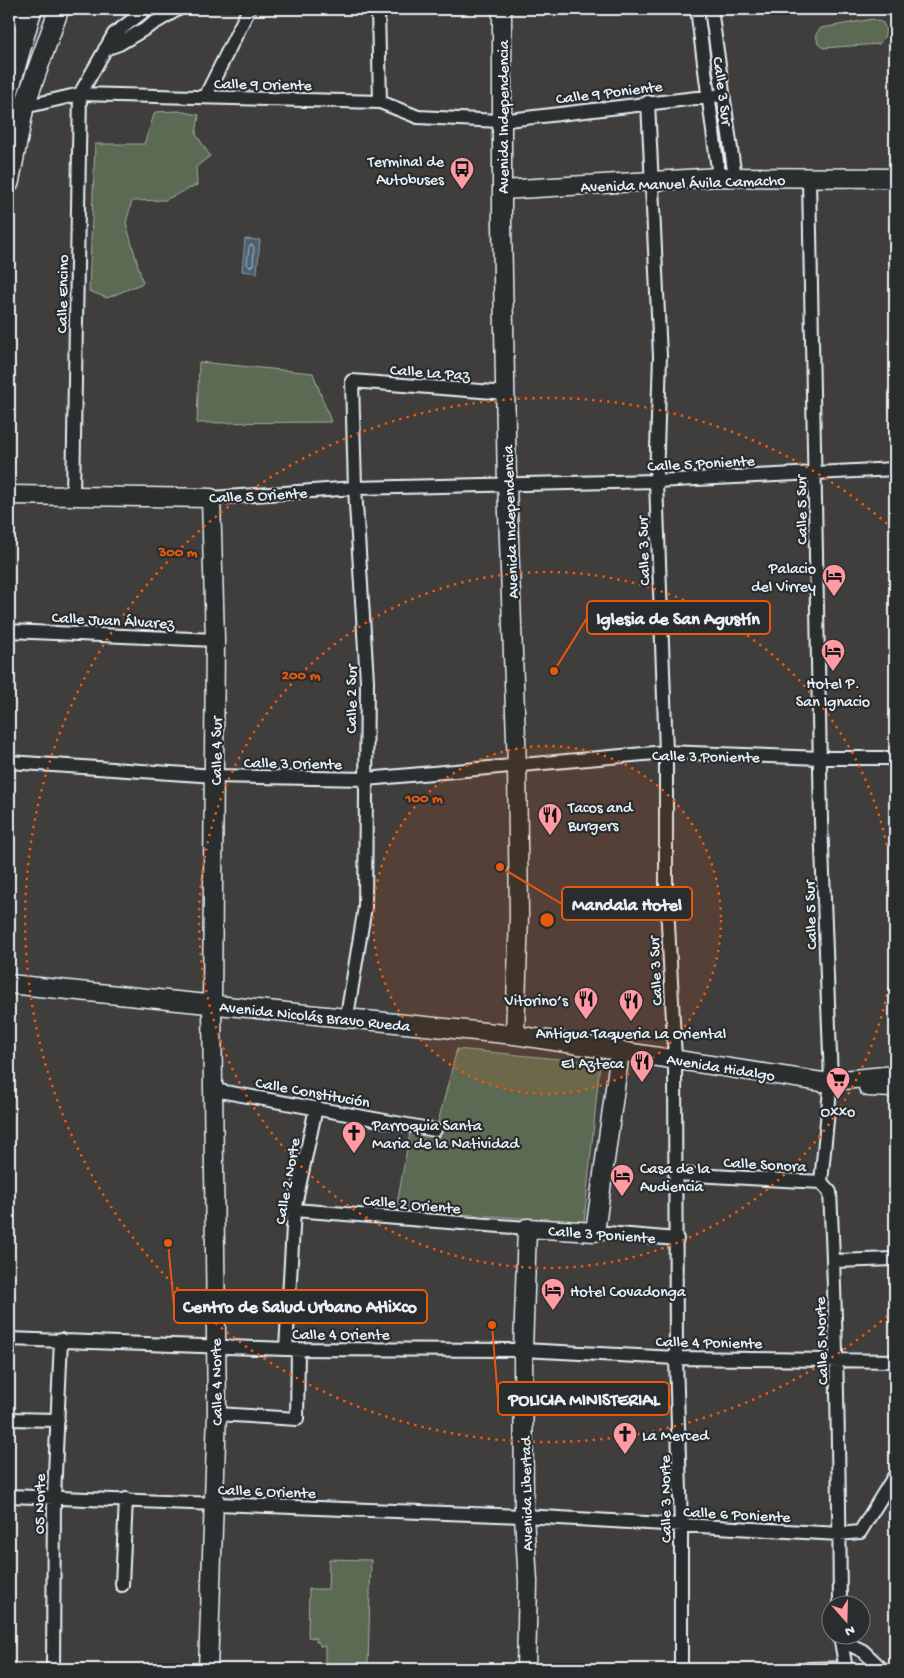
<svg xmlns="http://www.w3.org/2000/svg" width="904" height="1678" font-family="'Gochi Hand',sans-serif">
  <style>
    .green { fill: #5c6a53; stroke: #a2aea6 }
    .water { fill: #4c616f; stroke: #8a9ba6 }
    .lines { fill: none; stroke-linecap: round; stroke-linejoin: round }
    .shore { stroke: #aab7c1; stroke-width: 1 }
    .street-casing { stroke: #e8f1f8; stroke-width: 16 }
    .secondary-casing { stroke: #e8f1f8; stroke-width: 21 }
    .primary-casing { stroke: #e8f1f8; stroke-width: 22 }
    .street { stroke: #2a2d2e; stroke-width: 12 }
    .secondary { stroke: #2a2d2e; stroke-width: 18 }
    .primary { stroke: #2a2d2e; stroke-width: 19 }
    .ring { fill: none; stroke: #e8590c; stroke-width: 2.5; stroke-dasharray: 2.5 5 }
    .labels { text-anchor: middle; stroke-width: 4.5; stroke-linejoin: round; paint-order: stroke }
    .street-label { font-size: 16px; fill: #e8f1f8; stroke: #2a2d2e }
    .poi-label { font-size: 16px; fill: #e8f1f8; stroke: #2a2d2e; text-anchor: start }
    .centre { fill: #e8590c; stroke: #2a2d2e; stroke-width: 2.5 }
    .ring-label { font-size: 15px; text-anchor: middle; font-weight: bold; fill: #e8590c; stroke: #2a2d2e; stroke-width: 4.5; stroke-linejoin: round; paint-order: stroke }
    .leader { fill: none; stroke: #e8590c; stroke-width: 2 }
    .callout-dot { fill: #e8590c; stroke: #2a2d2e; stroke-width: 2 }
    .callout { fill: #2a2d2e; stroke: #e8590c; stroke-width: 2 }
    .callout-label { font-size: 18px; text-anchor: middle; font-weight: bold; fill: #e8f1f8 }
  </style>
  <rect width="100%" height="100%" fill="#403d3d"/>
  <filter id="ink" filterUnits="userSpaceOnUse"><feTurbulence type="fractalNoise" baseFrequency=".02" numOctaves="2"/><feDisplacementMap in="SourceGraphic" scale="10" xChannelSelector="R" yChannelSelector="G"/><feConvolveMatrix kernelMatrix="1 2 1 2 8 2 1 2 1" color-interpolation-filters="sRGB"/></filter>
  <g filter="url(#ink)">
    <path class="green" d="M873,19L883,23C888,32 885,36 879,44L823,48L818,44L816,34L821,28Z
      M178,111L199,115L196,134L210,156L196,167L197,185L165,200L132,201L126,223L143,283L107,298L89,291L95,144H144L155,112Z
      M199,362L313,373L331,422L197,423Z
      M457,1049L600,1063L584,1222L396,1210L410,1132L435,1134Z
      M329,1559L371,1560L368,1665L325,1664V1646H320L319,1642H316V1638L308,1637L309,1589H328Z"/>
    <path class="water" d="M245,239L260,240L257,273L242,271Z"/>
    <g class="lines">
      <path class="shore" d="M252,245L254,247L253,265L250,267L247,264L249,247Z"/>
      <defs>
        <path id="street" d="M378,9L380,102
          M697,9L719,177
          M711,9L735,177
          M105,49L119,44L178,9
          M205,97L249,9
          M648,102L660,356L656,481L666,752V885L675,1059L676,1358L681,1526V1669
          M24,107L80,94L380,102L418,117L500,121L722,95
          M809,179L821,822L831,1080L821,1182L830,1192C837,1330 839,1467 840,1606
          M73,495L80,94L114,34L147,9
          M211,498L355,488L656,481L895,469
          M9,631L215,640
          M9,762L215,776L366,779L666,752L821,758H895
          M347,1016L365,907L367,681L355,488L352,381L506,393
          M214,1090L435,1130
          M677,1174L821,1182
          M294,1210L527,1228
          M595,1232L677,1239
          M834,1261L895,1259
          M9,1339L286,1349L523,1350L676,1358L895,1361
          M286,1349L294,1210L316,1108
          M217,1414L297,1419L298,1349
          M9,1419L58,1420
          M9,1496L524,1516L839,1534L860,1532L895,1475
          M122,1585L126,1499
          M840,1636L846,1669
          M840,1640L863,1651L882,1669
          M53,1669L54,1496L61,1340
          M808,1669L846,1668"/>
        <path id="secondary" d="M502,9V224L507,484L517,767L519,915L515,1035
          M9,44L16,22L26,9
          M9,110L24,107
          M502,190L719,177L895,178
          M9,495L211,498L215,640L212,1005L217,1414L208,1669
          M9,984L515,1035L822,1082L895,1075
          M868,1087L895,1088
          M526,1669L528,1582L524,1516L523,1350L527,1228L595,1232L620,1052"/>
        <path id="primary" d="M9,90L32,9
          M9,183L24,107L59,9"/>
      </defs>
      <use href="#street" class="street-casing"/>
      <use href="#secondary" class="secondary-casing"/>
      <use href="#primary" class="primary-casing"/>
      <use href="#street" class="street"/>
      <use href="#secondary" class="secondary"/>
      <use href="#primary" class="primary"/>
    </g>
  </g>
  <circle cx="547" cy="920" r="174" fill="#e8590c" fill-opacity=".12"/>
  <g class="ring">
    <circle cx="547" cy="920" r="174"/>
    <circle cx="547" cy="920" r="348"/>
    <path d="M893 1311A522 522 0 1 1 893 529"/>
  </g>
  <defs>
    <symbol id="bus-pin" viewBox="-11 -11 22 30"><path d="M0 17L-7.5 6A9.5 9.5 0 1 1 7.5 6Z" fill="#ff9aa2" stroke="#2a2d2e"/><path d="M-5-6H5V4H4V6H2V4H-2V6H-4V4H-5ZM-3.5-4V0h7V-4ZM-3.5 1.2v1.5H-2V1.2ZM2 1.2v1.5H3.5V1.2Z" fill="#111"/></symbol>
    <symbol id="hotel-pin" viewBox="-11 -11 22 30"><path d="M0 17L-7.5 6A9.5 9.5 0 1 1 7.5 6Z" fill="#ff9aa2" stroke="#2a2d2e"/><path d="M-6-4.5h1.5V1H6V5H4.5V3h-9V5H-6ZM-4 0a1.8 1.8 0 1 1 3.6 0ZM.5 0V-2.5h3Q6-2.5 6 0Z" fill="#111"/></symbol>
    <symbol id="restaurant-pin" viewBox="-11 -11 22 30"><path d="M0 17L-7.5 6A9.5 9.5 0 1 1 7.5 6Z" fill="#ff9aa2" stroke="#2a2d2e"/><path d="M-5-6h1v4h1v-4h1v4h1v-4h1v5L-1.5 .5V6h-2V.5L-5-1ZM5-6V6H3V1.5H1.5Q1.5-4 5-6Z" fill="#111"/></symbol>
    <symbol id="supermarket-pin" viewBox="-11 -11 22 30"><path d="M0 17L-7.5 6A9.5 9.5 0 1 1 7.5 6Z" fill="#ff9aa2" stroke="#2a2d2e"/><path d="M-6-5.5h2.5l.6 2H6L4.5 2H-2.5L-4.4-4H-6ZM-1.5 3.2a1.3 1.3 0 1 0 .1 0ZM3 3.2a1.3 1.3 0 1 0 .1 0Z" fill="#111"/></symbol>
    <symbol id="church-pin" viewBox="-11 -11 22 30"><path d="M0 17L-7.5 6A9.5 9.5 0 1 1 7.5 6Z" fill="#ff9aa2" stroke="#2a2d2e"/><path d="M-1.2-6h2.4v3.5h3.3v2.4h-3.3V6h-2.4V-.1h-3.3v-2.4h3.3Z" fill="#111"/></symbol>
  </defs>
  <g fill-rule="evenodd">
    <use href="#bus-pin" x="448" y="155" width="28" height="38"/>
    <use href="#hotel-pin" x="820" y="562" width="28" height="38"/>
    <use href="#hotel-pin" x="819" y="637" width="28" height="38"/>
    <use href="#restaurant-pin" x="536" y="801" width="28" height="38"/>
    <use href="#restaurant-pin" x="572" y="985" width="28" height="38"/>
    <use href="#restaurant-pin" x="617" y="987" width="28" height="38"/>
    <use href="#restaurant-pin" x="628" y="1048" width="28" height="38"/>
    <use href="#supermarket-pin" x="824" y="1065" width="28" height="38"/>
    <use href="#church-pin" x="340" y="1119" width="28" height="38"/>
    <use href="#hotel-pin" x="608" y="1162" width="28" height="38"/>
    <use href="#hotel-pin" x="539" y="1276" width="28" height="38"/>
    <use href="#church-pin" x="611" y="1420" width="28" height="38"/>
  </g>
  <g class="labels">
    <g class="street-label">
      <text transform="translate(263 83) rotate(1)" y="6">Calle 9 Oriente</text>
      <text transform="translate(609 91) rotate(-7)" y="6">Calle 9 Poniente</text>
      <text transform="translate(724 91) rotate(82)" y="6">Calle 3 Sur</text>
      <text transform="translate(502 117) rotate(-90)" y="6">Avenida Independencia</text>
      <text transform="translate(683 182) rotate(-2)" y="6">Avenida Manuel Ávila Camacho</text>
      <text transform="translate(61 294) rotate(-89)" y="6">Calle Encino</text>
      <text transform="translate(430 371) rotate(4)" y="6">Calle La Paz</text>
      <text transform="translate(701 462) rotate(-3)" y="6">Calle 5 Poniente</text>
      <text transform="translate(258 494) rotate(-3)" y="6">Calle 5 Oriente</text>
      <text transform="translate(800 510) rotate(-91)" y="6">Calle 5 Sur</text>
      <text transform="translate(509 522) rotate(-92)" y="6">Avenida Independencia</text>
      <text transform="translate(642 551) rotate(-92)" y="6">Calle 3 Sur</text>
      <text transform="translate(113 619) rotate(3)" y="6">Calle Juan Álvarez</text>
      <text transform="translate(350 699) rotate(-90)" y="6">Calle 2 Sur</text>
      <text transform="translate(215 751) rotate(-90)" y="6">Calle 4 Sur</text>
      <text transform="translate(706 755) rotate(1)" y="6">Calle 3 Poniente</text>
      <text transform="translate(293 762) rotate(1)" y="6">Calle 3 Oriente</text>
      <text transform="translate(809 915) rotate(-92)" y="6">Calle 5 Sur</text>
      <text transform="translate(654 971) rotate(-93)" y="6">Calle 3 Sur</text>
      <text transform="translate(315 1015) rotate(6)" y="6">Avenida Nicolás Bravo Rueda</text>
      <text transform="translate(721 1066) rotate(9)" y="6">Avenida Hidalgo</text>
      <text transform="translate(313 1091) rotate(10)" y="6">Calle Constitución</text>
      <text transform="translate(765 1163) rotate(3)" y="6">Calle Sonora</text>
      <text transform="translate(286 1181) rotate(-80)" y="6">Calle 2 Norte</text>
      <text transform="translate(412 1203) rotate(5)" y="6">Calle 2 Oriente</text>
      <text transform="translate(602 1233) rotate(4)" y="6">Calle 3 Poniente</text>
      <text x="341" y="1339">Calle 4 Oriente</text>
      <text transform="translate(709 1341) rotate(1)" y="6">Calle 4 Poniente</text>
      <text transform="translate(820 1341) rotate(-92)" y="6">Calle 5 Norte</text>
      <text transform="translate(215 1382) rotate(-91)" y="6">Calle 4 Norte</text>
      <text transform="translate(267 1490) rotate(2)" y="6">Calle 6 Oriente</text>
      <text transform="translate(525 1494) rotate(-91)" y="6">Avenida Libertad</text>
      <text transform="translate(664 1499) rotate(-91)" y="6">Calle 3 Norte</text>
      <text transform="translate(38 1504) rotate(-89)" y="6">05 Norte</text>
      <text transform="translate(737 1513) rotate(3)" y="6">Calle 6 Poniente</text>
    </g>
    <g class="poi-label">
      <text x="444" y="166" text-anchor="end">Terminal de<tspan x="444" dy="18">Autobuses</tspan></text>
      <text x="816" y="573" text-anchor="end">Palacio<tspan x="816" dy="18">del Virrey</tspan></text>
      <text x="833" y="688" text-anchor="middle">Hotel P.<tspan x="833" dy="18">San Ignacio</tspan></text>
      <text x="568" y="812">Tacos and<tspan x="568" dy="18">Burgers</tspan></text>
      <text x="568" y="1005" text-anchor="end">Vitorino’s</text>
      <text x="631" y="1038" text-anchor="middle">Antigua Taqueria La Oriental</text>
      <text x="624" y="1068" text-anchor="end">El Azteca</text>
      <text x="838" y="1116" text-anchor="middle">Oxxo</text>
      <text x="372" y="1130">Parroquia Santa<tspan x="372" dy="18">Maria de la Natividad</tspan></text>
      <text x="640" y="1173">Casa de la<tspan x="640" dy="18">Audiencia</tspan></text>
      <text x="570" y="1296">Hotel Covadonga</text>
      <text x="642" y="1440">La Merced</text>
    </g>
  </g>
  <circle cx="547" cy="920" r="8" class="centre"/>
  <g class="ring-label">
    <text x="178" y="556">300 m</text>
    <text x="301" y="679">200 m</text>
    <text x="424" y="802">100 m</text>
  </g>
  <path class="leader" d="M554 671L587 618M500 867L562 904M168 1243L174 1306M492 1325L498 1399"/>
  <g class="callout-dot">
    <circle cx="554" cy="671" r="5"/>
    <circle cx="500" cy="867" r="5"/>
    <circle cx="168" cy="1243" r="5"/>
    <circle cx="492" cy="1325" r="5"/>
  </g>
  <g class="callout">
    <rect x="587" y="601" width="183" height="33" rx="5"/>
    <rect x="562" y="887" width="130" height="33" rx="5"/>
    <rect x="174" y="1290" width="253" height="33" rx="5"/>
    <rect x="498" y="1382" width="171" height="33" rx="5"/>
  </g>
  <g class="callout-label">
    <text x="678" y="624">Iglesia de San Agustín</text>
    <text x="627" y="910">Mandala Hotel</text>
    <text x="300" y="1312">Centro de Salud Urbano Atlixco</text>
    <text x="584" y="1405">POLICIA MINISTERIAL</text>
  </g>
  <rect width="904" height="1678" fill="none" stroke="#2a2d2e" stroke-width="30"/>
  <rect x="15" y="15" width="874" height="1648" fill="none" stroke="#e8f1f8" stroke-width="2" filter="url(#ink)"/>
  <g transform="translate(846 1620) rotate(160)"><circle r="24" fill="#2a2d2e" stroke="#767b7f"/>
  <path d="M0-4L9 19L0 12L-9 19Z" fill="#ff9aa2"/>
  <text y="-8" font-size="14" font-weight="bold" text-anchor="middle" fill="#e8f1f8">N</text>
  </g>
</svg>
